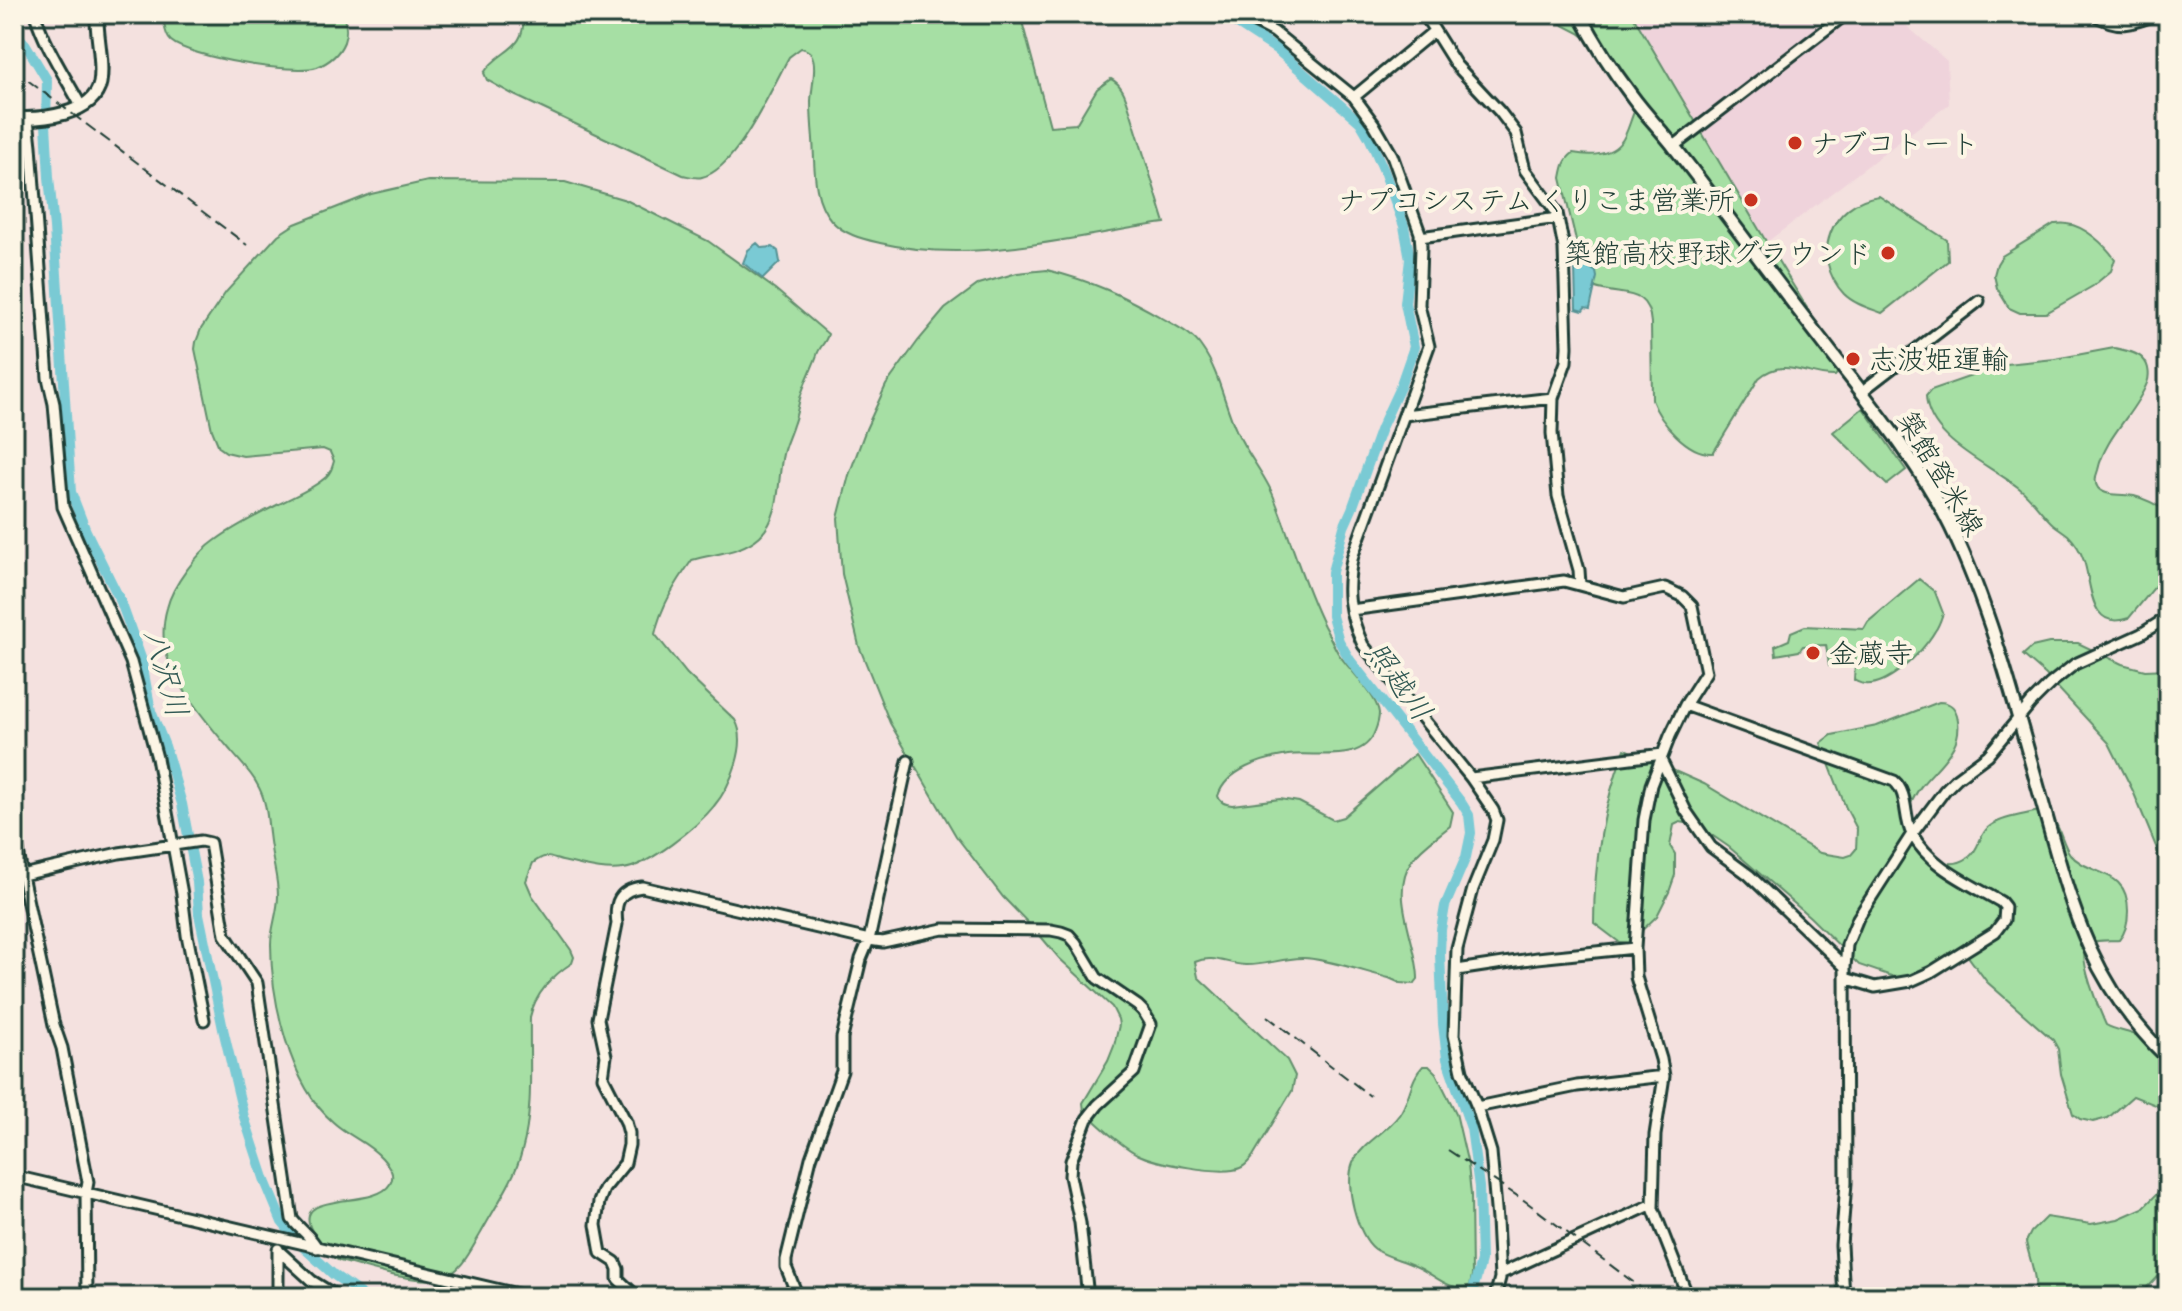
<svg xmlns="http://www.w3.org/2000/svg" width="2182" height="1311" font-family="Pangolin,'Klee One',sans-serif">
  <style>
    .built { fill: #efd3db }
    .green { fill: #a6dfa4; stroke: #628e6c; stroke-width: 2 }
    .water { fill: #7acad4; stroke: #569294; stroke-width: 2 }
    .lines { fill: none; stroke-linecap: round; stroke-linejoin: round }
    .river { stroke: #7acad4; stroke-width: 10 }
    .minor-casing { stroke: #1f3d34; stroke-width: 15 }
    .major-casing { stroke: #1f3d34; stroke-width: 17 }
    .minor { stroke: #fcf5e5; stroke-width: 9 }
    .major { stroke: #fcf5e5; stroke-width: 11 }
    .rail { stroke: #1f3d34; stroke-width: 2; stroke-dasharray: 12 6; stroke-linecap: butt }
    .poi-dot { fill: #c8321e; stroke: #fcf5e5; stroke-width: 3 }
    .labels { text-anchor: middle; stroke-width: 8; stroke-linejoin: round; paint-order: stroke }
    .poi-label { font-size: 28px; fill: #1f3d34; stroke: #fcf5e5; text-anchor: start }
    .street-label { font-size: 28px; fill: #1f3d34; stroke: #fcf5e5 }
    .water-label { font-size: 30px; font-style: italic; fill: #315954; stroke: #fcf5e5 }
  </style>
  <rect width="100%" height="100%" fill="#f4e1df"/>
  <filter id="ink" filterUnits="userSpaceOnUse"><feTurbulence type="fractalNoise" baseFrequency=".0125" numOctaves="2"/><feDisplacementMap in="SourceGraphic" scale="16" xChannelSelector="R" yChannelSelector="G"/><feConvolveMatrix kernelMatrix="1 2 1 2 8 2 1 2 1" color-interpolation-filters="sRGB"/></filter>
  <g filter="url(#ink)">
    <path class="built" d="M1591,14H1893L1947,61L1949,104L1759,248Z"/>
    <path class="green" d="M177,14H335L344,18C347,27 347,33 344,42C339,54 330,62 317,67C294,75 189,57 171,41C166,37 165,29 164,23Z
      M523,14H1020L1050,126L1076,124L1097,89L1111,79C1123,85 1126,98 1130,110L1165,223C1070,236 976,265 880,243C863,239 844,235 831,220C812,198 815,166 813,139C812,127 811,114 811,102C811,90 818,64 811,54C809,50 804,49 801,48L789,57C772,87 737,169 702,177C696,179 689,176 683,175L514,95L487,80L484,73C499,48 527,52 523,14Z
      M1542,14H1632L1764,238L1831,347L1840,370L1835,376C1807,377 1784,356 1759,378L1713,453C1688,455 1660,422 1652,400L1651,323C1648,285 1621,298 1593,287L1582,265L1561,178C1563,167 1564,160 1573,153C1589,156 1609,157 1621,142C1627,135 1630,121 1634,112L1603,52L1579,33Z
      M428,181L565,182L626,200L708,241L775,289L828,334C826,343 819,347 817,355C812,369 805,382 801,395C798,405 797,415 793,425C790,435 785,444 783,454C777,480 782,515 760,536C741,553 716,553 692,560C676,583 661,606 655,634L687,674L735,720C749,743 730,787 714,806C698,826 649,866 623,869C602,872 582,865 562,861C557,860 549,856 544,857C540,858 536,861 533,863L526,881L532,895L571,950L574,957L572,963C553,975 535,994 530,1017C529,1060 534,1108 522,1151C515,1179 495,1207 481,1233C472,1248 461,1273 442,1278C416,1285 366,1268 340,1261C327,1255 318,1244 312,1231C290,1189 375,1210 390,1184C396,1174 389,1166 382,1158C369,1143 348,1136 333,1122C289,1084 271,999 271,944C271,928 278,912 278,896C278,879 273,864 271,848C267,826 269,804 257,784C251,772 239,761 231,751C209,725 169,678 164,644C163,633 164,618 167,608C172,586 197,553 216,540C235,526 257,515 279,504C294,496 313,489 326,477C331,472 332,468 334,461L330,452L323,449L243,456L226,452L219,447L212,430L195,349L196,342L201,329L226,292L278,235L295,224L371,194Z
      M1879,196L1947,240L1948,261L1882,313C1869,308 1854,304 1844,294C1809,257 1831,202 1879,196Z
      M2054,224C2058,224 2063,223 2067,224C2085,226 2105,245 2115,259L2111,271L2093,286L2046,313H2020L2009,308L1997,288L1994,275L1997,264L2002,256Z
      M1047,270C1092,281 1124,296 1164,319C1178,327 1193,334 1202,348C1220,373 1224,405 1237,432C1247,454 1265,475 1273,495C1291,539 1303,584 1324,626C1329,635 1333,644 1338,653C1348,669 1377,695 1379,713C1379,718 1377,726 1375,731C1363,765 1315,751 1288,755C1262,759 1226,770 1218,796C1220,803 1225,804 1232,805L1280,799L1299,802L1333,820L1343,817L1415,754L1453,812L1450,826C1437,837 1422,846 1412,860C1388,895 1418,942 1418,979L1414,984L1400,983L1389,978C1365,972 1324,958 1302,958C1282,958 1264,966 1245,965C1227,964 1212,954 1195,962L1198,977L1287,1060L1295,1076L1292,1091L1253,1156C1249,1161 1246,1166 1240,1168C1223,1176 1154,1163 1137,1154C1118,1143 1100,1126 1084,1111L1083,1103L1108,1061L1114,1046L1119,1025L1118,1019L1112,1007L1059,958L1037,932L1003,897L956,836L890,723L859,646L842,574L838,518L849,475L866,429L886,385L918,341L945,309L979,284L1017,273Z
      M2114,348C2123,350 2137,352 2143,359C2149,365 2150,376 2147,383C2135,414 2105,436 2098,470C2096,475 2094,483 2098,488C2106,497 2123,494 2134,496C2147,499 2157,505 2168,512V571L2129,618C2089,632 2092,585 2084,561C2081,552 2075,542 2068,535C2063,531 2058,528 2053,524C2041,513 2032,498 2019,488C1989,464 1928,440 1926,396L1931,390L2006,364L2055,359Z
      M1863,408L1906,470L1887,485L1833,432Z
      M1919,579L1935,592L1943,613C1941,619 1939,626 1935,631C1923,652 1880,698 1854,680L1856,649L1851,648L1845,661L1839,666L1829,665L1826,645L1803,646L1799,651L1776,655L1775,646L1789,640L1791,632L1805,626L1864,629L1868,622Z
      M2049,643H2078L2122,664L2145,670L2168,669V888L2157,849L2133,791L2109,743L2046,675L2023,655L2032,647Z
      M1939,702C1948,702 1954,705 1957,715C1965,747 1939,764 1922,785C1916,792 1913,800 1909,807C1910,835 1937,880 1969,857C1980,849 1979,833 1990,826C2003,817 2024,815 2039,811C2061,816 2059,839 2070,854C2089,877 2128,867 2128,911C2128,923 2126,932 2119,940C2110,941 2093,939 2087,945C2076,955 2100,1012 2106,1025C2116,1031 2128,1031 2138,1036C2150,1041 2159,1054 2168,1063V1115L2156,1105L2133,1096L2108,1118L2093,1122L2080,1119L2073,1114L2061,1074L2058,1049L2053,1040L1987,982L1967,955L1953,954L1944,957L1933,971L1903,980L1859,965L1810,917L1729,847L1697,825L1680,822L1674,825L1670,846L1675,854V875L1669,892L1657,916L1630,942H1619L1594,923C1594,864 1603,804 1625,749L1704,784L1820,853L1845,857L1851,855L1856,849L1857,829L1846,808L1821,743L1832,735L1877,726Z
      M1423,1066H1429L1436,1073L1456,1113L1468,1165L1471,1195L1472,1275L1470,1286C1449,1293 1433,1273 1415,1266C1403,1260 1386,1257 1375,1249C1357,1236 1344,1184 1353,1163C1362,1143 1386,1133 1399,1115C1410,1100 1410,1079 1423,1066Z
      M2168,1173V1265L2138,1297H2033C2040,1283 2029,1258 2026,1242L2031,1232L2046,1217L2091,1224L2118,1219L2143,1208L2156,1195Z"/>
    <path class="water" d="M757,243L762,248L773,247L778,251L780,262L763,279L743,263L748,250Z
      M1589,267L1596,272L1597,277L1590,309L1585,308L1583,311L1576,309L1575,268Z"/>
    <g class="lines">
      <path class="river" d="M1222,14L1276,49L1360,122L1370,139L1384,171L1404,226L1410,259L1405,303L1414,347L1400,387L1381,428L1352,509L1344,527L1332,572V616L1339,641L1350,660L1461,802L1469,815L1471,833L1466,857L1445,906L1441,930L1440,954L1443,1024L1447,1059L1471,1128L1479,1187L1481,1261L1471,1297
        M14,32L26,45L47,80L46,124L49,177L54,228L71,492L86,531L121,602L141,658L151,711L165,746L182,804L197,882L199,914L223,1029L244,1117L265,1181L282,1222L303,1247L334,1275L365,1297
        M2159,1297L2168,1287"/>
      <defs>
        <path id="minor" d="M35,14C45,47 65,76 81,106
          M1239,14L1274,32L1354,97L1374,124L1392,155L1420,233L1421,247L1419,305L1429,346L1353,555C1345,590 1348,612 1363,645L1471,778L1493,810L1497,820L1493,840L1473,889L1457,949L1454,1035L1462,1071L1477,1107L1491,1152L1497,1220L1500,1278L1495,1297
          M1424,14L1456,65L1500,112L1516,133L1525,170L1557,213L1564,248L1567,347L1566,362L1553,398L1552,433L1558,496L1579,570L1580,584
          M2093,14C2119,29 2130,25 2156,14
          M1354,97L1434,31
          M28,119L31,146L48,378L54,404L63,507L131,662L157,758L182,894L187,935L204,1020
          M1674,146L1846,14
          M1420,237L1558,218
          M1861,392L1979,301
          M1404,415L1553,398
          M1351,610L1564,581L1624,597L1665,588L1682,596L1692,606L1706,672L1685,705L1670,736L1651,785L1644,820L1635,948L1636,977L1661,1059L1664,1076L1655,1135L1653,1208L1688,1297
          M1685,705L1894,781C1909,794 1903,817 1912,834C1931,868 1969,883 2001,902L2005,907L2004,920L1995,932L1931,972L1911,981L1875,987L1845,978
          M1661,760L1686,811L1711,847L1749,875L1845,967
          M1471,778L1663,754
          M14,826L22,875L54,1025L62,1048L88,1182L86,1193L87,1297
          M22,875L119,853L201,841L210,843L225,935L257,983L292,1219C300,1230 311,1236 317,1248
          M1457,970L1537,958L1635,948
          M1477,1107L1577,1086L1664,1076
          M14,1176L530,1297
          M278,1249V1297
          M278,1250L312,1281L338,1297
          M1500,1274L1653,1204
          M637,1297L618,1279V1269L615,1262L601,1253L596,1225L599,1202L604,1189L625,1163L629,1145V1133L626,1122L603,1077L606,1056L598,1019L617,924C614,902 619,890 642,887L869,940L883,942L943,929L1051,930L1061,932L1069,935L1076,943L1097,978L1138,1006L1143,1011L1151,1024L1134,1072L1098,1105L1087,1119L1071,1161L1070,1176L1080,1223L1088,1297
          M798,1297L786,1267V1260L811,1158L842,1071V1038L861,959L869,940L908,761
          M1844,1297L1841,1245L1846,1183L1845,967L1847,945L1858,918L1912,834L1945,790L1957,778L1988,755L2031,703L2050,684L2075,664L2141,634L2168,617"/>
        <path id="major" d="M1580,14C1595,43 1613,71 1632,96C1645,114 1661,130 1675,148C1725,212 1773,278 1823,342C1867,400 1919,461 1951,527C1993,614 2017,713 2043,805C2071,905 2090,984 2168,1058
          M14,118C40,120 94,115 100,83C104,61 96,37 97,14"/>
      </defs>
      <use href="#minor" class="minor-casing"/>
      <use href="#major" class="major-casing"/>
      <use href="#minor" class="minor"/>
      <use href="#major" class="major"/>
      <path class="rail" d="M14,70L247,245
        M1267,1016L1370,1096
        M1448,1150L1525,1201L1653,1297"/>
    </g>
  </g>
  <g class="poi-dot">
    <circle cx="1795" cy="143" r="8"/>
    <circle cx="1751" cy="200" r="8"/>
    <circle cx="1888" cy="253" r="8"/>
    <circle cx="1853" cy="359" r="8"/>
    <circle cx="1813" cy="653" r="8"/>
  </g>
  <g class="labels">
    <g class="poi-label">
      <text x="1811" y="153">ナブコトート</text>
      <text x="1735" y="210" text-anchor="end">ナプコシステム くりこま営業所</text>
      <text x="1872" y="263" text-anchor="end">築館高校野球グラウンド</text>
      <text x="1869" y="369">志波姫運輸</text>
      <text x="1829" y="663">金蔵寺</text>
    </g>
    <g class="street-label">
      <text transform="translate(1941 473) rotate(59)" y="10">築館登米線</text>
    </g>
    <g class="water-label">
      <text transform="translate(166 673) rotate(74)" y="10">八沢川</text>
      <text transform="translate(1399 681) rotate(54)" y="10">照越川</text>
    </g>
  </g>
  <rect width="2182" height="1311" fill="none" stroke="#fcf5e5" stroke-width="48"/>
  <rect x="24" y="24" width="2134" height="1263" fill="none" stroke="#1f3d34" stroke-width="3" filter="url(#ink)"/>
</svg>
